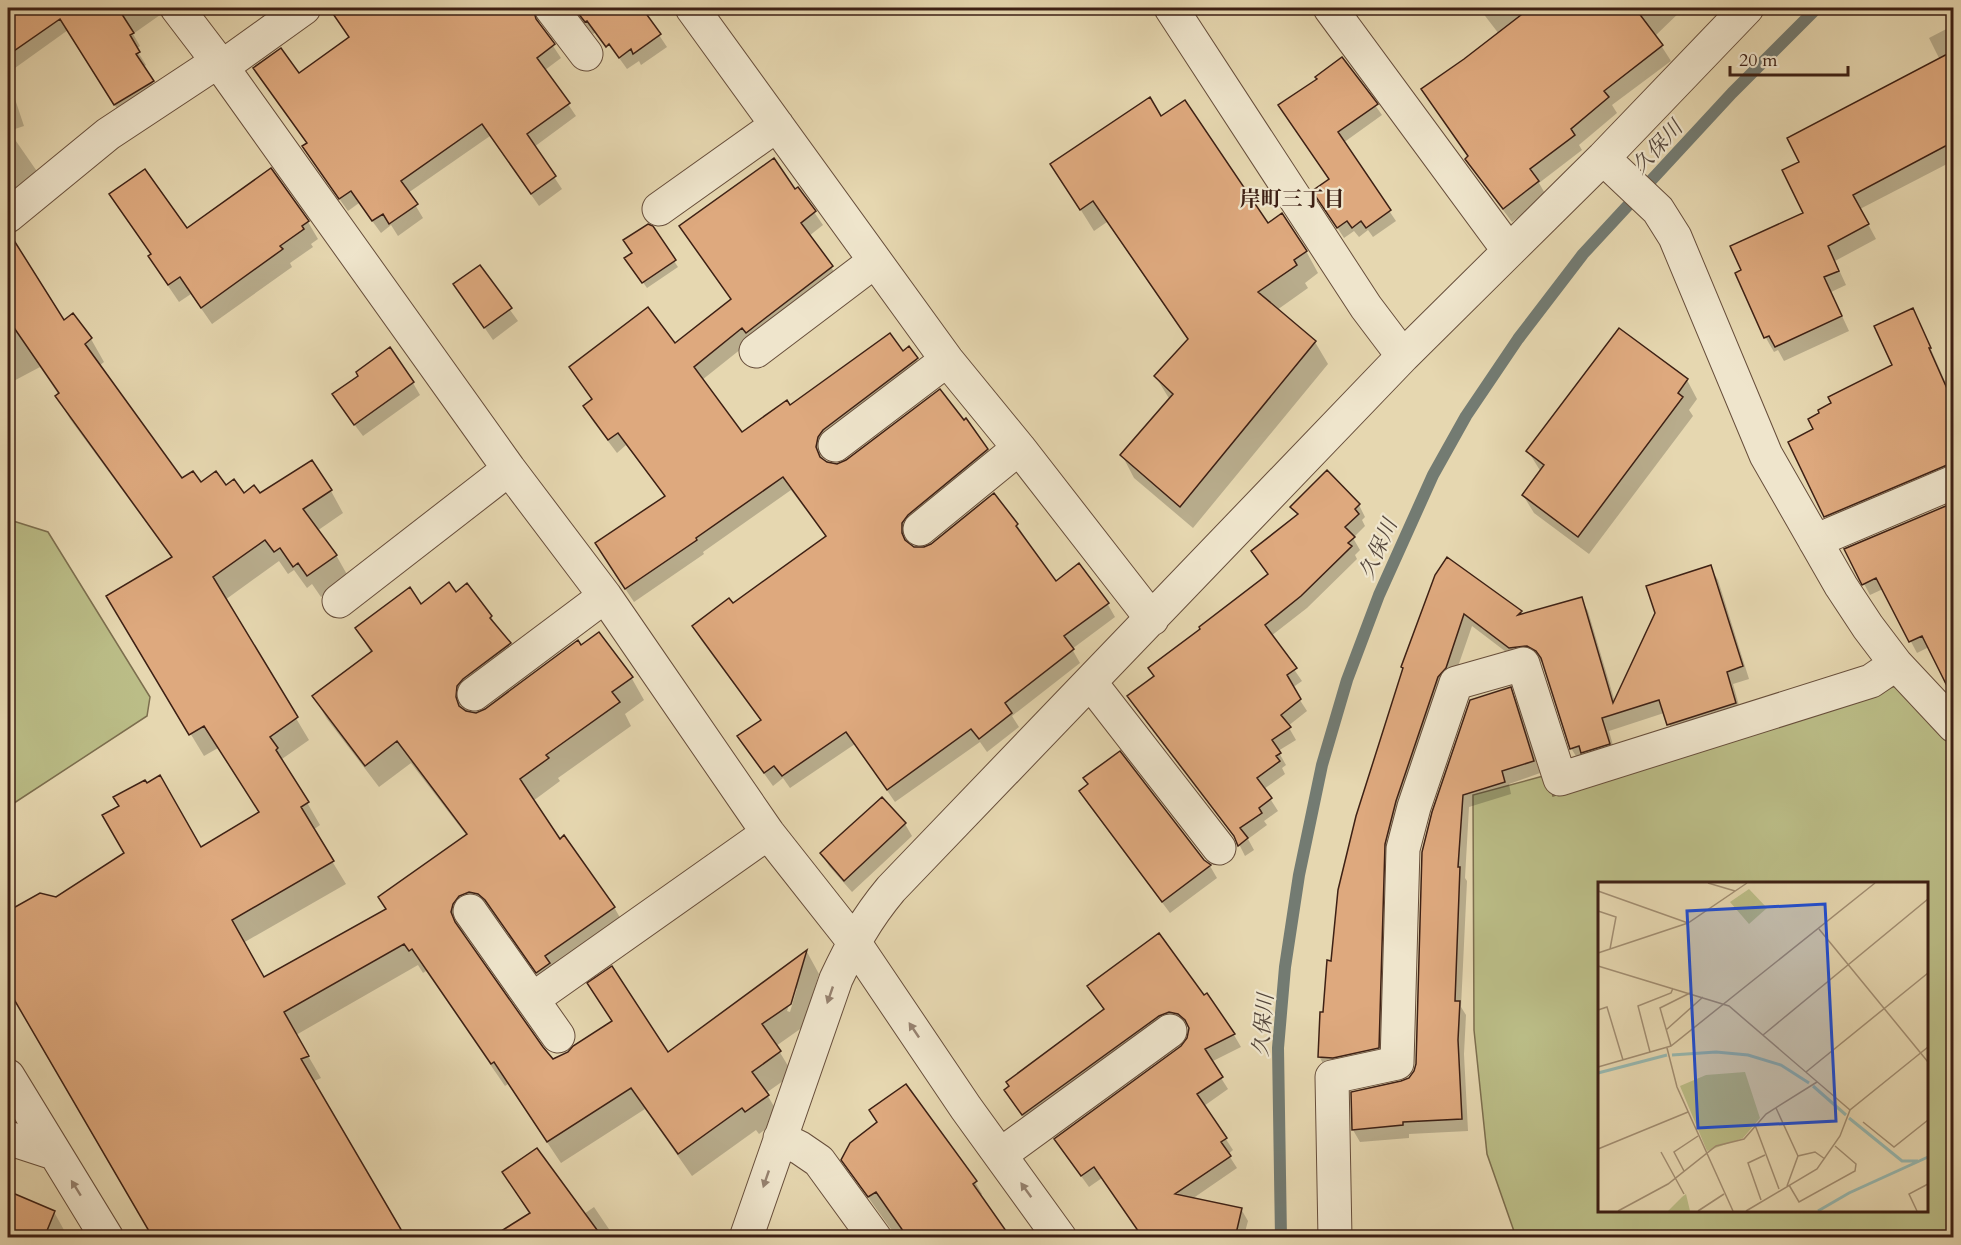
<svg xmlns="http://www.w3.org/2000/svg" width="1961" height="1245" font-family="Cardo,'Noto Serif JP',serif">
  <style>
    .green { fill: #bbbd87; stroke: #7c6e4e; stroke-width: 1.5; fill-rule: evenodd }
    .shadow { fill: #0003; fill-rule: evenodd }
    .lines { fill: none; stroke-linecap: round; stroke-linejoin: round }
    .stream { stroke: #737b72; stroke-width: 12 }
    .building { fill: #dea97e; stroke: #3d2014; stroke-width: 1.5 }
    .minor-casing { stroke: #674e3b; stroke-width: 35 }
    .minor { stroke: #efe5cc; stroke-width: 33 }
    .oneway { fill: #968270 }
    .labels { text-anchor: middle; stroke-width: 4.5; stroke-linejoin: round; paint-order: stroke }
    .water-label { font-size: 21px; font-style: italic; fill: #54463b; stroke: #efe5cc }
    .neighbourhood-label { font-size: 21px; font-weight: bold; fill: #3d2014; stroke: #efe5cc }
    .inset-river { fill: none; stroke: #97b8b0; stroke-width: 3 }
    .inset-road { fill: none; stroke: #a28e72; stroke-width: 1.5 }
    .view { fill: #1d4ed8; fill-opacity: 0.15; stroke: #1d4ed8; stroke-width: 3 }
    .inset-edge { fill: none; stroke: #3d2014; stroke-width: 3 }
  </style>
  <rect width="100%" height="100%" fill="#e6d7b0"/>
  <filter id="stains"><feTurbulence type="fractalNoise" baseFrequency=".00333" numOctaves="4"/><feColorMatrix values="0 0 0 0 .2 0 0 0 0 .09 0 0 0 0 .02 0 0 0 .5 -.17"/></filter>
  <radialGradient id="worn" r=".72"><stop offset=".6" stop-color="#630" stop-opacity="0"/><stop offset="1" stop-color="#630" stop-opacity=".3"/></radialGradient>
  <path class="green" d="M10,520L48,532L150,697L147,716L8,807V523Z
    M1899,685L1953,741V1237H1516L1487,1154L1474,1030L1473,795L1547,775L1553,796ZM1600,884H1926V1210H1600Z"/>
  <path class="shadow" d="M8,8H170L133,34L140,46L136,49L146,65L143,67L159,95L122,117L68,30L8,73Z
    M209,8H222L214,14Z
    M346,8H545L540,14L539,25L561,58L545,70L576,116L534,147L562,189L539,206L490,136L408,193L423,218L398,236L391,225L381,233L359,203L348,211L311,159L303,147L307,144L255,68L299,75L350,38L336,15Z
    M572,8H609L612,11L617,8H641L667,47L641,65L639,61L627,69L599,30L593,34Z
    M1479,8H1684L1655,36L1671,61L1612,105L1617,113L1579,145L1582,150L1539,183L1547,197L1512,222L1476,174L1467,159L1469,158L1432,104L1499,34Z
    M1954,25V178L1947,164L1860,209L1876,239L1835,261L1846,285L1831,292L1849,331L1784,361L1778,350L1774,352L1766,338L1737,274L1806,214L1801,162L1940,60L1929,38Z
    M1342,59L1382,115L1343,143L1396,221L1373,237L1368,230L1359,237L1354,231L1344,238L1320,201L1330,180L1280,106L1319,79Z
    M8,78L24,126L9,131L43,180L8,195Z
    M1161,118L1268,225L1306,251L1318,273L1305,283L1308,288L1277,310L1315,342L1328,364L1193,528L1134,478L1122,455L1170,400L1156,377L1189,341L1107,222L1094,231L1052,164Z
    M271,170L308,222L318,239L311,244L313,247L290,263L292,267L212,324L191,294L179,302L160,274L150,257L152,255L111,195L186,230Z
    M798,189L823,225L809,236L840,280L751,341L702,380L742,434L790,407L909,348L925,373L825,451L823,461L837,465L987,450L995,463L909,537V545L913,548L924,549L932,545L994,495L1017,525L1055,583L1107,603L1115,617L1072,649L1080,663L1012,716L1019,727L987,752L980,742L895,802L855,744L790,788L783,778L773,786L747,750L761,721L701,640L694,627L733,605L826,537L791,490L703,552L704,554L634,602L604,557L666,497L626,445L617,453L592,420L585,407L593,400L571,368L675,345L732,300L681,227Z
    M652,228L678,267L647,288L630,264L633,254Z
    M16,247L63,322L73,315L91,339L104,362L99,366L181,480L225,487L243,495L331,491L343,513L317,531L336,555L349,578L321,597L312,584L307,588L294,570L288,574L279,561L225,600L309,740L282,759L320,825L313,830L346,884L243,943L264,979L387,911L467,836L411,763L379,787L327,719L314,697L371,653L357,629L456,594L467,585L491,617L522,666L469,709V713L476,714L486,710L581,648L631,677L644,700L625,714L631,726L558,778L560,781L533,801L560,841L614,907L627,930L550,994L500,923L493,917L465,927L464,937L553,1061L668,1054L807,952L819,974L803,1027L776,1046L793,1074L766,1093L781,1118L759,1134L756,1130L692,1176L645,1109L561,1163L508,1084L505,1086L426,971L423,973L418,965L296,1035L321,1078L312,1082L154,1238L8,986V913L56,898L201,849L260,813L218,748L204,756L121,619L172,558L70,419L57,396L59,395L40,367L8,384V252ZM797,988L790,1012L787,1011L793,992Z
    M479,267L518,321L493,340L455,285Z
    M1919,322L1954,402V476L1832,528L1825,516L1815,430L1894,366Z
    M360,376L413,383L420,395L363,436L341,407Z
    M1687,380L1697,399L1689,410L1693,416L1589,554L1534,513L1523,495L1541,472L1528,451Z
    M1954,504V696L1929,647L1917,653L1883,589L1870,595L1846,550Z
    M1359,505L1365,517L1362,520L1365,526L1353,538L1360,550L1355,555L1357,559L1307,608L1271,636L1302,681L1292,688L1307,711L1288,726L1296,740L1278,751L1286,765L1282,768L1285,774L1264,789L1278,811L1264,821L1267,825L1248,839L1254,850L1245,856L1238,842L1136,708L1129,696L1155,677L1269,575L1253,552L1298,516L1292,507Z
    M1710,567L1718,580L1749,679L1733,684L1742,716L1675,737L1664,713L1609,731L1616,756L1579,761L1571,748L1544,663L1535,658L1518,661L1472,626L1453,681L1445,690L1385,1060L1326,1069L1319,1056L1332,962L1404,669L1402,667L1436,575L1521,612L1523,615L1581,599L1588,611L1615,702Z
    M1510,689L1517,701L1540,773L1509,784L1511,794L1469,807L1465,878L1467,881L1461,1007L1466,1015L1464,1054L1468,1131L1409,1134V1138L1360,1142L1353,1130L1401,1083L1410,1079L1415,1072L1417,1064L1423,852Z
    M1081,792L1203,861L1210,866L1217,878L1170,913L1088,804Z
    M905,824L912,836L852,892L829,866L822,854Z
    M1089,986L1204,997L1206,996L1234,1035L1241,1047L1211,1062L1228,1089L1204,1106L1233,1150L1228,1154L1237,1168L1192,1199L1241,1209L1248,1221L1245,1232L1249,1233L1251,1238H1129L1138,1230L1102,1178L1089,1187L1063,1151L1182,1047L1189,1039L1190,1029L1185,1025L1175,1024L1030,1127L1013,1102L1006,1090L1105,1010Z
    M850,1172L975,1182L982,1194L980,1196L1009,1238H895L893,1232Z
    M504,1173L584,1214L594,1207L615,1238H493L530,1215Z
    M8,1193L54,1212L64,1230L62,1238H8Z"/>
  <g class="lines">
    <path class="stream" d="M1281,1238L1278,1048L1285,967L1299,875L1322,765L1347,680L1379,595L1433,475L1466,416L1518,339L1583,254L1732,93L1817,8"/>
  </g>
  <path class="building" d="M8,8H118L134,33L130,35L140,52L136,54L154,81L114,105L60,19L8,55Z
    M329,8H533L536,19L555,44L537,58L570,103L527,134L556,176L531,194L482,124L401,181L418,204L389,224L383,214L372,221L351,191L339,199L302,146L307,143L253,68L281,48L299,73L349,37Z
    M574,8H642L661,34L633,54L631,49L619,58L609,44L606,47L587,21L585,22Z
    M1530,8H1635L1663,45L1604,91L1609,97L1571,129L1575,135L1530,169L1539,181L1503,209L1465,159L1468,156L1421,89L1464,59Z
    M1953,51V142L1853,195L1869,224L1828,246L1839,271L1824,277L1842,316L1775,347L1769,336L1764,338L1735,273L1741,270L1730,246L1803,213L1782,170L1799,162L1787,138Z
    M1342,57L1378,104L1338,132L1391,210L1366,228L1361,221L1352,228L1347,221L1337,228L1312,191L1329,179L1278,105L1317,79L1315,77Z
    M1150,97L1161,116L1185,100L1268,223L1282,213L1307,251L1294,260L1297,265L1258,292L1316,341L1180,507L1120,455L1173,394L1154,376L1188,339L1093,201L1080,210L1050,164Z
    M774,158L795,189L798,187L816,211L801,223L833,266L746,333L742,328L694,367L742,432L787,400L790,405L890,333L903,351L909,346L918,358L823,430L818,437L816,447L820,457L827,462L837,464L846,460L940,389L964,420L966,418L988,449L908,515L902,523V533L905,540L914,547H924L931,544L994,493L1018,524L1016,526L1056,581L1079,563L1109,603L1064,636L1074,649L1005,703L1012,713L979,739L971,729L887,790L846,732L782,776L774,766L764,773L737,736L761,720L692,626L729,598L733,603L826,536L783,477L696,538L697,540L625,589L595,543L665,496L618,433L608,440L583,406L592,399L569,367L648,307L675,343L731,299L679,226Z
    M271,168L309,221L302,226L304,229L280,246L283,249L201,308L180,277L168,285L148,256L151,254L109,194L145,169L187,228Z
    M648,224L653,226L676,260L642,283L624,258L632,253L623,240Z
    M8,234H10L64,320L73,313L92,338L85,344L182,478L193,471L201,482L216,471L226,485L234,479L244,493L254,485L260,493L312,460L332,490L303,509L337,555L307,576L298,563L293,567L280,548L274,552L265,540L213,577L298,717L270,737L278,748L276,750L309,802L301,807L334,861L232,920L264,977L386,909L378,897L467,834L397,741L365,766L312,696L372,651L355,628L410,587L421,604L449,582L456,592L467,583L492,616L490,618L511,643L463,679L457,686L456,697L459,706L466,711L476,713L485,709L578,640L581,645L599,632L633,677L612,692L620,702L546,755L549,758L520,779L560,839L564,835L615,907L545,956L550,963L536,973L485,900L478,894L469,892L459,896L453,904L451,912L455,922L543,1047L553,1059L568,1052L573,1046L612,1021L587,983L612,966L668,1052L807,950L791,1004L762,1024L781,1051L752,1072L769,1095L745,1112L742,1108L678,1154L631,1088L547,1142L494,1062L491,1064L412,949L409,951L404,944L284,1012L309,1056L301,1059L406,1238H153L8,989V911L40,893L56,897L124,853L102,815L119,806L113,797L145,780L147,783L160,775L201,847L259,812L204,726L189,735L106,596L172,557L55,396L59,393L8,319Z
    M480,265L512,308L484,328L453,284Z
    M1913,308L1931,348H1929L1953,402V464L1947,465L1824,517L1788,442L1813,429L1808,419L1819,413L1818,410L1831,403L1828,397L1892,365L1874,326Z
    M1619,328L1688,379L1678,393L1683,397L1578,537L1522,495L1544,465L1526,451Z
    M390,347L414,382L354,425L332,394L358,376L356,372Z
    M1327,470L1360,504L1355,509L1359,514L1345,527L1355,537L1348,543L1352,546L1301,596L1265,625L1297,668L1287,675L1301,699L1281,715L1291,727L1272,740L1281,753L1276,756L1280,761L1257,778L1272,798L1259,808L1262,813L1240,828L1248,838L1238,846L1234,836L1127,696L1154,676L1148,668L1200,629L1199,627L1268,574L1251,551L1298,514L1290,507Z
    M1953,503V698L1922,636L1909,642L1876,578L1862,585L1844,549Z
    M1447,557L1522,611L1518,615L1582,597L1613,703L1655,613L1646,586L1711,565L1743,666L1727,672L1736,703L1667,725L1659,700L1602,718L1610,744L1581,753L1579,746L1570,749L1541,658L1536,651L1527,646L1509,648L1464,614L1446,668L1438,677L1396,801L1385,844L1379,1048L1333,1058L1318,1057L1320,1012H1323L1327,960L1331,961L1338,890L1356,816L1403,668L1401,667L1435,575Z
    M1511,687L1534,761L1502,771L1505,782L1463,795L1458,867H1460L1455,1001H1460L1458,1040L1462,1119L1403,1122V1125L1352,1130L1351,1092L1401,1081L1409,1078L1414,1071L1416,1064L1422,852L1432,812L1470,700Z
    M1120,751L1204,860L1211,865L1162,902L1079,791L1088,784L1083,778Z
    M882,797L906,823L844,881L820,853Z
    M1159,933L1204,995L1207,993L1235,1034L1205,1049L1223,1077L1197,1094L1227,1138L1221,1142L1231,1156L1175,1194L1242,1208L1235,1238H1143L1094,1167L1081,1176L1054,1139L1181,1046L1187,1038L1189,1028L1185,1020L1178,1014L1169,1012L1159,1016L1022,1115L1004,1090L1009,1086L1006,1082L1104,1009L1087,986Z
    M906,1084L977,1181L973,1184L1011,1238H908L876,1192L868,1197L841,1160L850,1143L877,1122L869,1110Z
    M537,1148L603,1238H490L530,1213L502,1172Z
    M8,1191L55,1211L44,1238H8Z"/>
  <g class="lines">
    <defs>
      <path id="minor" d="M177,8L222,67L509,469L605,596L768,833L854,942L966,1108L1060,1238
        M551,8L586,54
        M692,8L947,360L1019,448L1152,619
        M1171,8L1366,307L1403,356
        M1330,8L1509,251
        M222,67L304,8
        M1603,158L1658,210L1675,237L1766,455L1841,586L1868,627L1896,664L1954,726
        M659,209L777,125
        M8,216L108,134L217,62
        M756,351L875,261
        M835,445L947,360
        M920,529L1019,448
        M1815,541L1954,482
        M339,601L509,469
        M1090,682L1219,848
        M474,694L605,596
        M470,911L558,1036
        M533,999L768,833
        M8,1076L107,1238
        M8,1138L54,1153
        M780,1138L800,1148L819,1161L875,1238
        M1000,1155L1170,1031
        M746,1238L836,979C852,945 866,919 891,889L1403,356L1603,158L1747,8
        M1335,1238L1332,1077L1397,1063L1403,849L1414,807L1456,683L1523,664L1560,779L1871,681L1896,664"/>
    </defs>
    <use href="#minor" class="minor-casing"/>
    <use href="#minor" class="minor"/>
  </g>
  <defs><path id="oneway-solid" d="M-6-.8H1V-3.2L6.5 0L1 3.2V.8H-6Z" transform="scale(1.5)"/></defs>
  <g class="oneway">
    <use href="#oneway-solid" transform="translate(830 995) rotate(109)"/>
    <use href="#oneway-solid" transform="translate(914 1030) rotate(-124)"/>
    <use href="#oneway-solid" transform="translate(766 1179) rotate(109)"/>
    <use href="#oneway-solid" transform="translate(76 1188) rotate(-122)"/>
    <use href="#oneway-solid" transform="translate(1026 1190) rotate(-126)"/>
  </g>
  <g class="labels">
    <g class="water-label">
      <text transform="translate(1657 147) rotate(-47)" y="7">久保川</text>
      <text transform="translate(1378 549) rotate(-66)" y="7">久保川</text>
      <text transform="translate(1263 1025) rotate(-85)" y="7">久保川</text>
    </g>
    <g class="neighbourhood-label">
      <text x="1292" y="206">岸町三丁目</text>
    </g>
  </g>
  <g transform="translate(1598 882)">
    <rect width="330" height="330" fill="#e6d7b0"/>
    <path d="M151,7L169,26L151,42L132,20ZM147,190L162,236L145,256L109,269L82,204L108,193ZM88,312L92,329H70L84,315Z" fill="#bbbd87"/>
    <path class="inset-river" d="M74,173L118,170L150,173L183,183L211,201M0,191L69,173M215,204L248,233M251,236L304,279H320M220,329L251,311L330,275"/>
    <path class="inset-road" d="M110,1L137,9M0,9L90,41M0,29L18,35L12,67M221,47L330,180M0,71L90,41L149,1M0,84L131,124L252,228M0,128L9,125L25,178M68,148L105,115M165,153L330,17M73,164L62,126L92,111M69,166L79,205L135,329M52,170L40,124L73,111L75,106M0,185L73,164L277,1M208,190L330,91M178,226L200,274M265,240L296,265L330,238M157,243L181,307M0,267L90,230M63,270L86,312M86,289L76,270L100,254M191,303L201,320L257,289L258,282L237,264M189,304L200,274L217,270L227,277M163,318L150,281L167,273M20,329L70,302L118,264L146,257L168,232L219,200M100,329L126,312M148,329L219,287L242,254L252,228L330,165M319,329L311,312L330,302"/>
    <path class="view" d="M227,22L238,239L100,246L89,29Z"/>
    <rect width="330" height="330" class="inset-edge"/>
  </g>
  <rect width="1961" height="1245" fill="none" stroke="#e6d7b0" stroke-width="30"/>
  <rect x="9" y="9" width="1943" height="1227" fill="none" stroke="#3d2014" stroke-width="3"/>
  <rect x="15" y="15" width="1931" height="1215" fill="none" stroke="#3d2014" stroke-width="1.5"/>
  <path d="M1730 66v9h118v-9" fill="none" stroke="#3d2014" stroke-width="3"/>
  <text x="1739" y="66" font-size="18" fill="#3d2014" stroke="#efe5cc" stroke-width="4.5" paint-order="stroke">20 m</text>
  <rect width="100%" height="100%" filter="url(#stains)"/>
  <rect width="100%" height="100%" fill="url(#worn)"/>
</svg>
